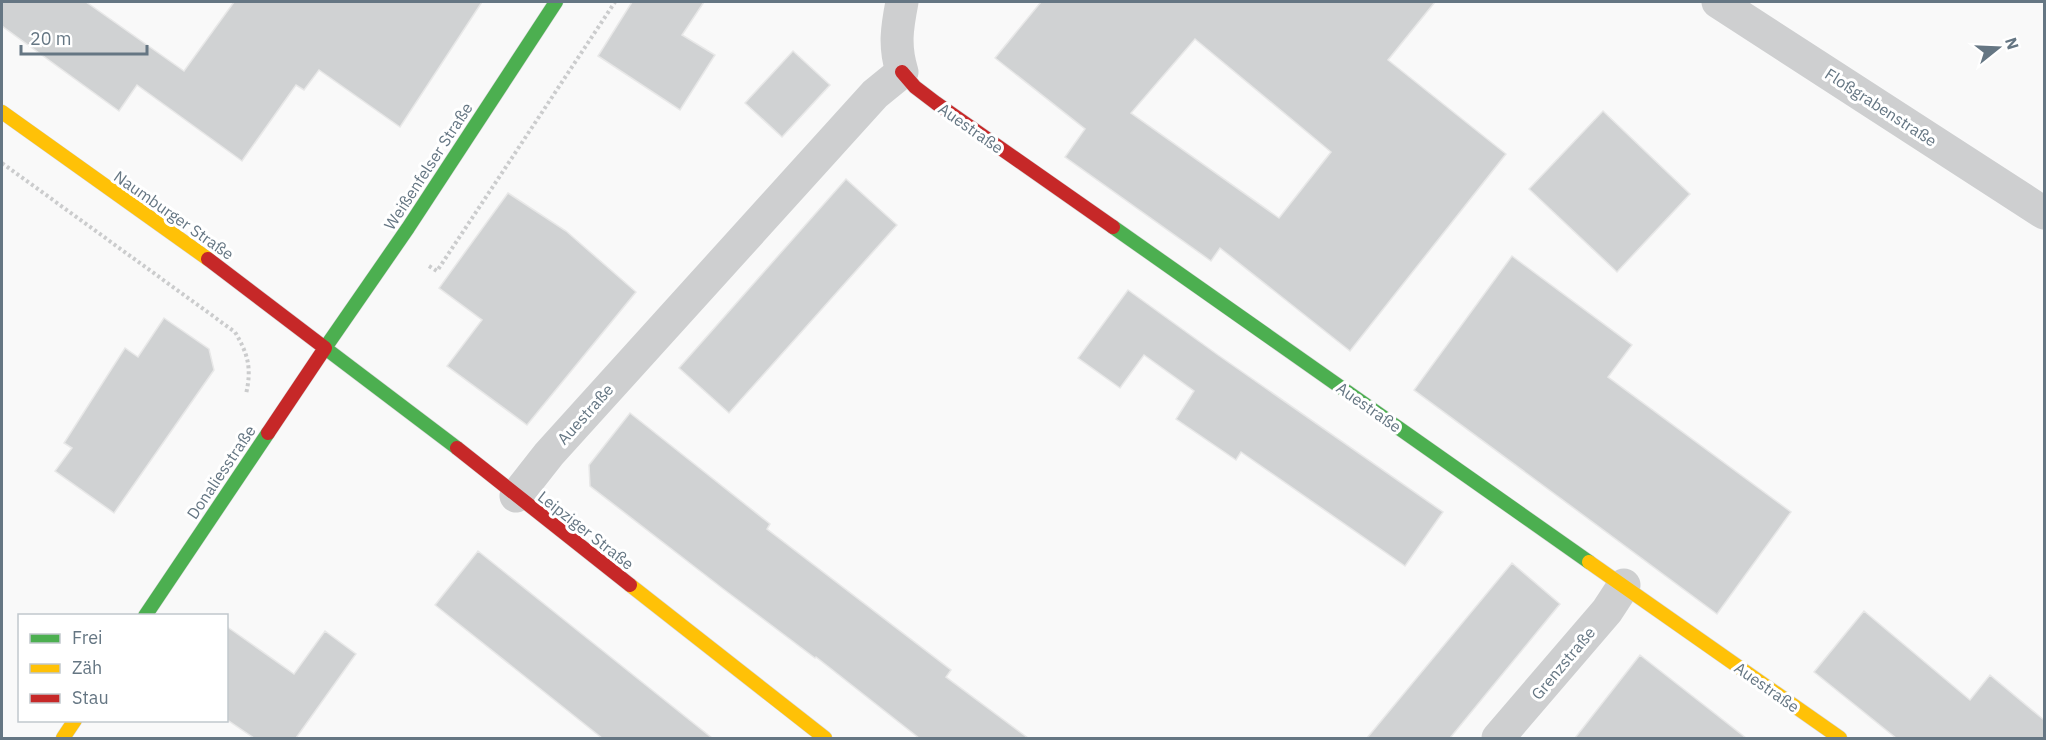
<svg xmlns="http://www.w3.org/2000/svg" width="2046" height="740" font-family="'IBM Plex Sans',sans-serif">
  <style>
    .building { fill: #d0d2d3; stroke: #e8e8e8; stroke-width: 1.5; fill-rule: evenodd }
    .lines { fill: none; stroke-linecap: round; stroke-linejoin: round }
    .fast-casing { stroke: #d5d6d7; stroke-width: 15 }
    .slow-casing { stroke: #d5d6d7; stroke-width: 15 }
    .jam-casing { stroke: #d5d6d7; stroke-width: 15 }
    .path { stroke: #cbcccd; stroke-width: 4; stroke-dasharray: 3 3; stroke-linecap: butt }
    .street { stroke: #cecfd0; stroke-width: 33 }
    .fast { stroke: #4caf50; stroke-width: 14 }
    .slow { stroke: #ffc107; stroke-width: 14 }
    .jam { stroke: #c62828; stroke-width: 14 }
    .labels { text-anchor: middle; stroke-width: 6; stroke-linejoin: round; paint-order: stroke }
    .street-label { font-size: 16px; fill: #657683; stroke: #fff }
  </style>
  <rect width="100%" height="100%" fill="#f9f9f9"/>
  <path class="building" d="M2,2H86L184,71L234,2H482L400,127L319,70L304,90L296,85L242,161L137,85L119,111L2,26Z
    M632,2H704L682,35L715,55L680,110L598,56Z
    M1041,2H1435L1388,60L1506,154L1350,351L1220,248L1211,261L1065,157L1085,129L995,58ZM1195,39L1331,152L1279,218L1131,113Z
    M793,51L830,85L782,137L745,103Z
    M1603,111L1690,194L1617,272L1529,189Z
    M846,179L897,225L729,413L679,368Z
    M508,193L566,231L636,292L527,425L447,366L482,320L439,288Z
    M1512,256L1632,345L1608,377L1791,512L1717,614L1414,390Z
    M1128,290L1218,355L1443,512L1405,566L1241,452L1236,460L1176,419L1194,391L1144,355L1120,388L1078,358Z
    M164,318L209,349L214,370L114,513L55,471L72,448L64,443L125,348L138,357Z
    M630,413L770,524L767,529L951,670L946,677L1028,738H919L816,657L815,658L722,588L590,486L589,465Z
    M478,551L563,619L712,738H602L435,605Z
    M1512,563L1560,604L1450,738H1367Z
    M1864,611L1970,700L1990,675L2044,720V738H1896L1814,672Z
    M226,626L294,674L325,631L356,654L296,738H254L226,719Z
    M1640,655L1746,738H1575Z"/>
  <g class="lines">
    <defs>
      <path id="fast" d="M1113,227L1589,562
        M457,448L325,348L408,228L556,2
        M145,616L268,433"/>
      <path id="slow" d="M2,112L208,259
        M1589,562L1840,738
        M630,585L825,738
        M63,738L75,720"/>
      <path id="jam" d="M902,72L915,87L936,103L1113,227
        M208,259L325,348L268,433
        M457,448L630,585"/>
    </defs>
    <use href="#fast" class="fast-casing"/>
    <use href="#slow" class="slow-casing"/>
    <use href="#jam" class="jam-casing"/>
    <path class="path" d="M2,163L235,332C248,354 252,368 246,394
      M429,266L437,271L615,2"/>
    <path class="street" d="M1718,2L2044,213
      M516,496L549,454L875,94L902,72C894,46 897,28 902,2
      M1498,738L1607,611L1624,585"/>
    <use href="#fast" class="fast"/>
    <use href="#slow" class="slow"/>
    <use href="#jam" class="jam"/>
  </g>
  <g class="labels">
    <g class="street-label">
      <text transform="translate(1881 107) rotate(33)" y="6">Floßgrabenstraße</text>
      <text transform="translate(971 128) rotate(35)" y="6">Auestraße</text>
      <text transform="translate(428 166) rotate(-57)" y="6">Weißenfelser Straße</text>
      <text transform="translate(174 215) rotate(35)" y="6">Naumburger Straße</text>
      <text transform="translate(1369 407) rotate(35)" y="6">Auestraße</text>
      <text transform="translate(585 414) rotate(-48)" y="6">Auestraße</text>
      <text transform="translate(221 472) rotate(-56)" y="6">Donaliesstraße</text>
      <text transform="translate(586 530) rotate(38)" y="6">Leipziger Straße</text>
      <text transform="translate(1563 663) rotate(-50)" y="6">Grenzstraße</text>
      <text transform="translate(1767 687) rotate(35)" y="6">Auestraße</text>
    </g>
  </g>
  <rect width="2046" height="740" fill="none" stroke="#657683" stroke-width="6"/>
  <rect x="18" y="614" width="210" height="108" fill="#ffffff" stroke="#c1c8cd" stroke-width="1.5"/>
  <rect x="30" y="634" width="30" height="9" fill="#4caf50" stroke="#c1c8cd" stroke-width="1.5"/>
  <text x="72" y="644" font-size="18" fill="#657683">Frei</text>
  <rect x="30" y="664" width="30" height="9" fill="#ffc107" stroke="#c1c8cd" stroke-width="1.5"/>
  <text x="72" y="674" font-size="18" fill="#657683">Zäh</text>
  <rect x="30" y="694" width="30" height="9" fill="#c62828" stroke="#c1c8cd" stroke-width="1.5"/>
  <text x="72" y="704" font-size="18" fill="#657683">Stau</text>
  <g transform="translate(1998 48) rotate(72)" stroke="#ffffff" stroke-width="4.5" paint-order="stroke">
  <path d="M0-4.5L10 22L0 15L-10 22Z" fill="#657683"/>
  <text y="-9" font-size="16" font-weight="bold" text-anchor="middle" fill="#657683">N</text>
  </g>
  <path d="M21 45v9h126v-9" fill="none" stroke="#657683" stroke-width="3"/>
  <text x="30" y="45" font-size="18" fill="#657683" stroke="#ffffff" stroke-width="4.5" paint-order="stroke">20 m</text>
</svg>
